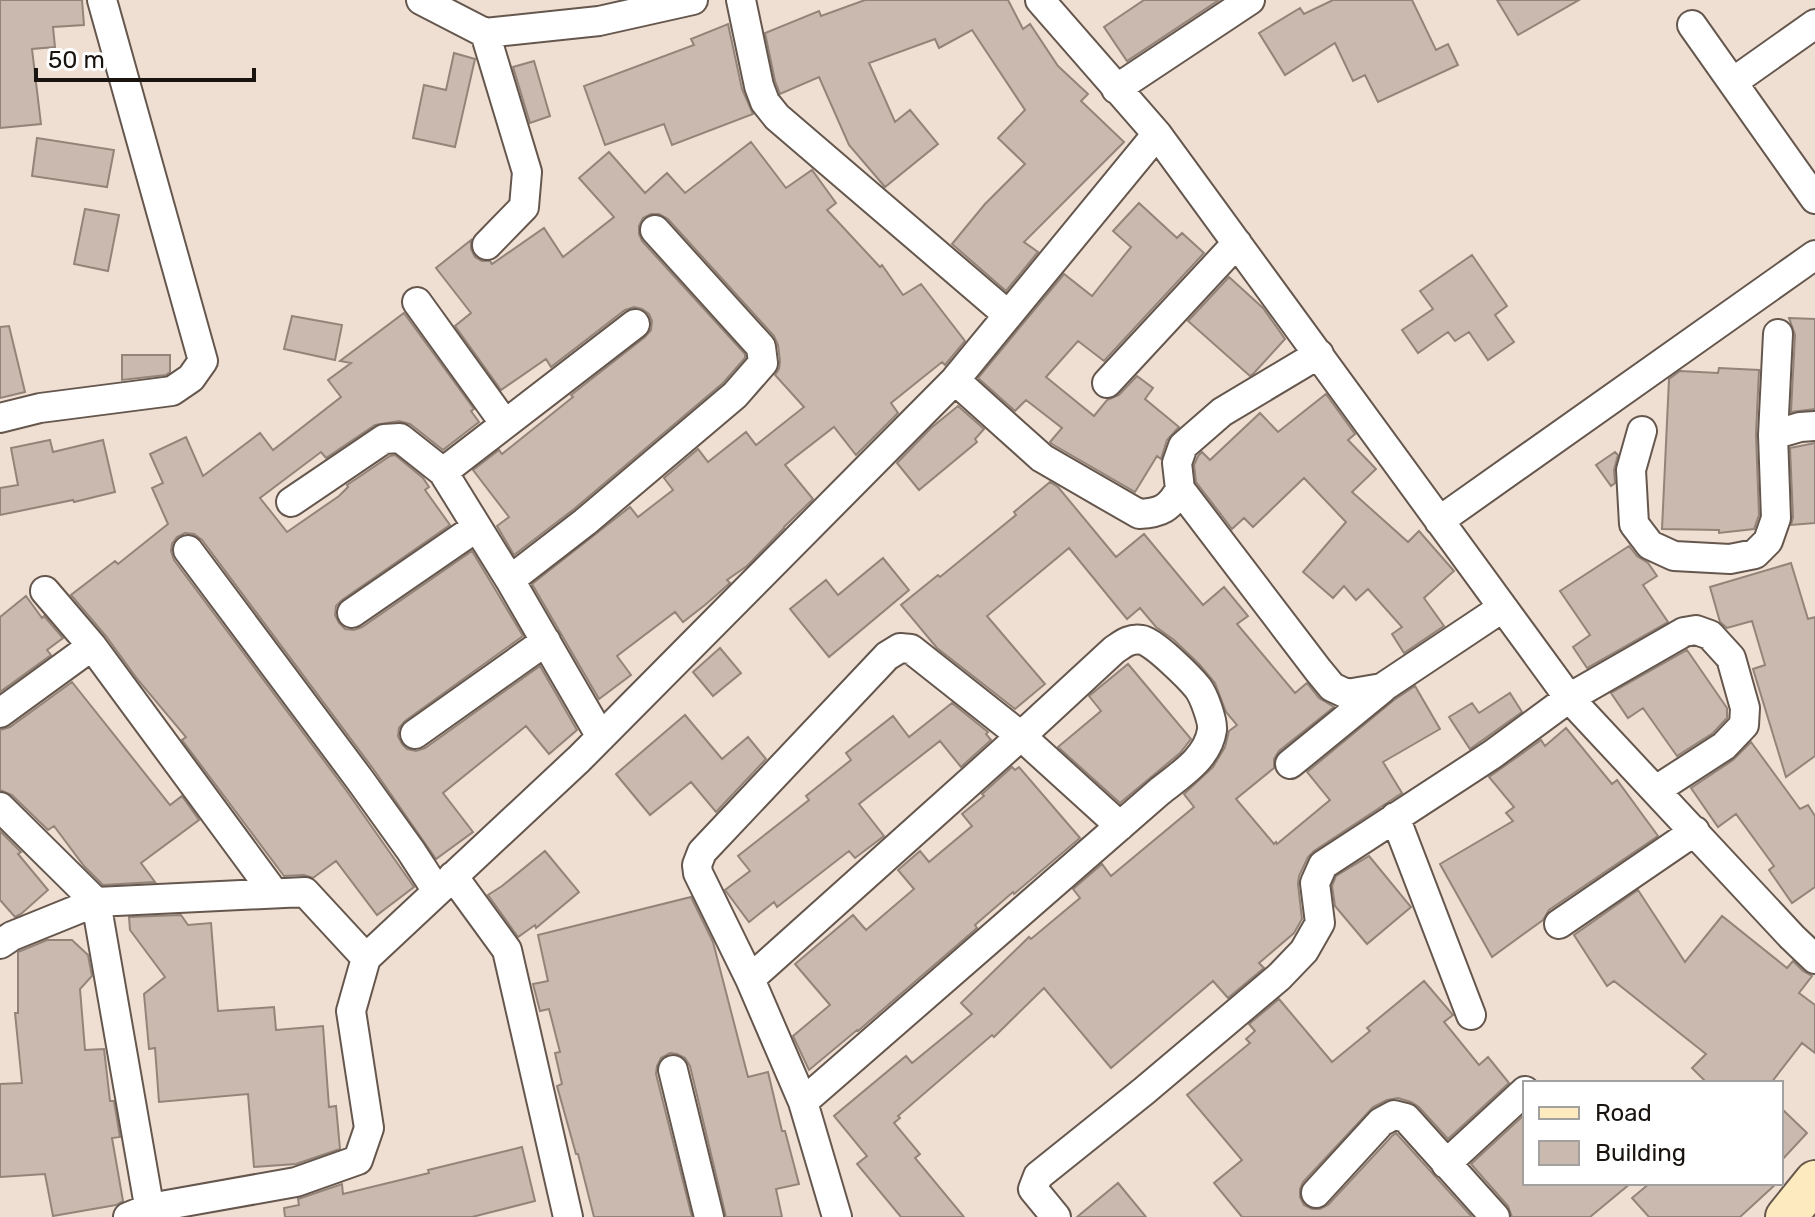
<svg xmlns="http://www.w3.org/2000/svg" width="1815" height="1217" font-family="Rubik,sans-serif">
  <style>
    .building { fill: #c9b9ae; stroke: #938479; stroke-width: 2 }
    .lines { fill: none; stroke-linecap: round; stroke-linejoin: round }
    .minor-casing { stroke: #65574d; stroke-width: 32 }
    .secondary-casing { stroke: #65574d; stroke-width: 44 }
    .minor { stroke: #fff; stroke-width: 28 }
    .secondary { stroke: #fdeabe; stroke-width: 40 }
  </style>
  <rect width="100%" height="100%" fill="#efded2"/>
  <path class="building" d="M0,0H82L84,25L53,27L55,47L32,49L41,124L0,128Z
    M865,0H1008L1023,29L1030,24L1058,66L1088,94L1081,101L1124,142L1024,242L1038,252L1006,291L952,244L985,204L1025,164L998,138L1025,110L972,30L939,48L935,39L869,63L895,122L910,110L938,144L885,187L849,145L819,77L780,94L775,81L765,33L819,11L821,16Z
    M1144,0H1219L1127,61L1104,27Z
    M1333,0H1412L1436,50L1448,44L1458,65L1378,102L1365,75L1353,81L1335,43L1285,75L1259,33L1300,8L1304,14Z
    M1497,0H1579L1518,35Z
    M728,24L742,89L753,114L672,145L664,124L605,145L584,86L694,45L691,39Z
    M454,53L475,59L455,147L413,138L424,85L446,90Z
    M534,61L550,116L530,123L513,67Z
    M37,138L114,150L107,187L32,176Z
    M751,142L786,188L812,170L836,203L827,210L880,267L882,265L903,295L921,284L965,341L945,365L942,362L891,403L898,413L856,455L834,427L785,465L813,499L784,527V528L747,566L727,580L730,583L705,605L683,622L675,612L617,656L631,675L599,699L532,584L630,507L638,517L673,490L664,478L698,449L708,462L746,432L756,445L804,407L775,375L779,369L780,361L778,345L774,336L668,219L659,214H651L643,218L639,226V234L642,241L745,354V358L723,383L574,509L514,555L497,526L509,517L473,470L499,450L502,454L573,397L571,395L645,337L651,330L652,321L649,314L642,309L634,307L625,310L551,367L546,359L501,390L455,326L471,313L436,268L471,240V249L475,257L482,261H490L492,264L544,228L563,257L614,217L579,178L609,152L645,193L667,173L685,193Z
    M1139,203L1177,238L1182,233L1204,253L1104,361L1078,341L1046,377L1094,416L1107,400L1119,395L1137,376L1153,388L1145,399L1179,427L1167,440L1161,459L1157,456L1135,492L1052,444L1050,442L1062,428L1026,400L1015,411L978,378L1064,274L1092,296L1131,247L1113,231Z
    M85,209L119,215L108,271L74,264Z
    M1472,255L1507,306L1495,315L1514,342L1488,360L1469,332L1455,341L1448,332L1418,353L1402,330L1433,309L1420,291Z
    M1229,277L1263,308L1285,339L1254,373L1250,376L1188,321Z
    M404,313L474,409L471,411L479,422L443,450L410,424L399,421L375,425L326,458L321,452L260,498L287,532L339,496L348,487L347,485L390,456L395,455L423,478L429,487L425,490L450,525L342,600L336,606L335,615L339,623L345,629L354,630L362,627L472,551L495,589L523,636L405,721L399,728L398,736L402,744L407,749L416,751L425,748L540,666L577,730L549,754L526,726L443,793L473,832L436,859L374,770L202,540L194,534L185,533L177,537L172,544L171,551L174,560L346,790L414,887L377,915L336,861L313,878L304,875L284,876L182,740L186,737L138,680L106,636L71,595L115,561L118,564L168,524L152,488L163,483L150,454L186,437L203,476L260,433L273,450L341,397L328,380L351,363L340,361Z
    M292,316L342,325L335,360L284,349Z
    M1789,318L1815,319V409L1791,412L1795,335Z
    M9,326L25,392L0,398V327Z
    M122,355H170V372L166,375L122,380Z
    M1719,368L1759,370L1756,434L1759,515L1754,529L1719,533V530L1662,529L1669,379L1680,371L1718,373Z
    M1326,394L1355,434L1348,440L1376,469L1352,492L1408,542L1419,531L1454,571L1424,598L1444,626L1404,653L1392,634L1402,627L1368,589L1356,600L1344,586L1333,598L1303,572L1346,522L1304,478L1253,527L1244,518L1232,529L1196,482L1194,465L1198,456L1202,452L1210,460L1260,413L1278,432Z
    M958,406L984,429L975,439L977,442L919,490L897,463L931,428Z
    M50,440L53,452L103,440L115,492L74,502L73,500L0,515V488L18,485L11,448Z
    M1815,443V523L1791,525L1793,517L1790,448Z
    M1615,452L1618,455L1614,470L1615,483L1611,486L1596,465Z
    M1050,482L1058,487L1116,557L1144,534L1203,605L1224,587L1248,616L1237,624L1295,693L1307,683L1319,698L1334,707L1279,751L1274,759V768L1236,799L1274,844L1276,842L1277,844L1330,800L1307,772L1394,700L1415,686L1440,729L1383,762L1402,793L1314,851L1308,857L1299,876L1298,884L1302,919L1294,933L1259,963L1264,968L1228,998L1213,981L1111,1068L1044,988L994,1037L992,1035L898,1116L900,1118L894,1123L920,1154L915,1158L964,1217H901L857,1164L867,1156L834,1116L906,1056L912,1063L972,1014L961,1003L1029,937L1031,939L1080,898L1073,889L1102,864L1111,876L1194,807L1184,794L1213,767L1225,747L1229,731L1237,725L1226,712L1215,683L1199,664L1174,640L1156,627L1140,608L1127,619L1069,548L987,616L1045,684L1015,709L937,648L901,605L938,575L940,577L1016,515L1014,512Z
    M1629,546L1637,556L1648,563L1657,576L1643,585L1668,622L1587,668L1573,647L1590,635L1560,591Z
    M883,558L909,590L829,657L790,609L826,580L838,595Z
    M1791,563L1808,619L1815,617V756L1786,777L1753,669L1765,665L1752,621L1727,628L1720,622L1710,587Z
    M26,596L42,618L44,616L63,638L47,650L51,655L0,692V617Z
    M720,648L741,673L713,696L693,672Z
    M1687,650L1727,708V718L1713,733L1677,756L1643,708L1628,718L1611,693Z
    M1128,664L1191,739L1180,753L1120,803L1058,747L1101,711L1089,696Z
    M72,682L170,805L182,796L199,820L141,863L155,882L103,885L84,866L54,826L48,830L12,795L0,790V730L10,727Z
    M1510,693L1522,712L1470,749L1449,717L1472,703L1479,713Z
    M952,703L988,732L986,734L991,740L961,767L940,741L859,804L884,836L855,858L849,851L777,907L774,902L749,922L725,890L750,871L738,856L809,800L806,796L851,760L846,753L893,716L909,737Z
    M685,715L722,759L748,737L766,759L716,812L691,782L650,815L616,774Z
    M1566,728L1612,784L1617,780L1658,836L1549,910L1543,920L1492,957L1440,864L1513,821L1506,813L1514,807L1489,777L1541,740L1545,746Z
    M1751,742L1800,809L1808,805L1815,816V887L1792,903L1769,870L1774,866L1736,814L1718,827L1691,788L1733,760Z
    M1012,767L1015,770L1019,767L1080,838L1014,894L1013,892L975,925L977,928L858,1031L857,1030L809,1070L793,1036L830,1005L795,964L853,915L866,930L914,889L898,870L920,851L929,862L972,826L962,814L984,796L982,794Z
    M0,831L21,852L18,854L48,890L21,914L15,917L0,900Z
    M545,851L579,892L536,928L535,925L518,937L488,895L502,886Z
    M1369,856L1411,907L1367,944L1335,906L1332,886L1336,876Z
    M1638,890L1685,962L1722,916L1787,968L1793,961L1803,971L1812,976L1799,993L1815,1005V1053L1802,1043L1771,1083H1707L1692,1068L1706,1054L1614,981L1607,986L1574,935Z
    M691,897L713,942L748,1077L768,1072L782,1131H785L799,1184L776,1189L782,1217H726L690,1066L685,1058L677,1054L670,1053L661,1058L657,1066L656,1074L692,1217H594L578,1154H576L557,1086L562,1084L555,1053L560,1052L549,1009L540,1011L533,984L548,981L538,935Z
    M181,915L188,925L211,923L218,1011L274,1007L276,1030L323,1026L329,1107L336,1106L340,1149L296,1164L254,1167L248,1094L159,1102L155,1048L149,1049L144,994L165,977L130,930L129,917Z
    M47,940H72L88,955L92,976L80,989L85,1050L104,1049L110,1101H114L120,1137L112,1138L123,1201L116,1205L53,1216L45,1174L0,1177V1084L22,1083L15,1013H18V952Z
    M1424,981L1453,1015L1444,1022L1479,1065L1488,1057L1509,1083L1448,1139L1419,1107L1411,1102L1398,1098L1387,1100L1373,1107L1303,1182L1300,1189V1197L1304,1205L1312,1209H1320L1328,1205L1392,1136L1396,1133L1472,1217H1242L1214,1183L1242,1160L1187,1095L1250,1043L1246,1039L1255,1031L1249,1024L1279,999L1332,1062L1370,1031L1367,1028Z
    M1781,1108L1807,1133L1781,1161Z
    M1525,1114V1183H1631L1590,1217H1512L1508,1206L1471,1164Z
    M522,1147L535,1201L472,1217H285L284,1208L299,1205L298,1199L342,1184L343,1194L429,1173L428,1170Z
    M1118,1183L1146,1217H1077Z
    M1650,1183H1777L1740,1217H1649L1632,1198Z"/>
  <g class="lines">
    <defs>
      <path id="minor" d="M421,0L485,33L599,21L693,0
        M741,0L759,86L765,102L777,117L1008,315
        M1040,0L1157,134L1569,698L1792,937L1815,959
        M1692,25L1815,199
        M485,33L527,172L524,207L487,245
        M1733,82L1815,24
        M1116,89L1250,0
        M417,302L505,424
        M1319,354L1222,412L1183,446L1177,463L1180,489L1318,670L1332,687L1347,694L1382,688L1502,608
        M955,380L1042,458L1139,514C1161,513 1170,508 1180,489
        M1107,383L1237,243
        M0,418L40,408L172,391L191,378L203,361L102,0
        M1642,431L1631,470L1634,524L1650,545L1674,556L1730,559L1755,554L1768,541L1776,518L1773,435L1800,427L1815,426
        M1773,435L1778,334
        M443,472L635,324
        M291,502L384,439L400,438L443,472L510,580L601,737
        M1439,521L1815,255
        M188,550L360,780L411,851L437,891
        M510,580L585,522L735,395L763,363L761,347L655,230
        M45,591L92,646L274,893
        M352,613L477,527
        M0,713L92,646
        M415,734L546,641
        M1290,764L1382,689
        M0,807L96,902L305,892L366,958
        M1395,817L1471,1015
        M453,876L507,950L568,1217
        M1559,924L1695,831
        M0,944L12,936L96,902L151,1217
        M750,979L1021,736L1114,650C1123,644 1129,638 1142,640C1153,641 1190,678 1198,688C1204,696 1213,721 1212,730C1208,758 1180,775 1160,791L803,1102
        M673,1070L709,1217
        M1446,1164L1525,1091
        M1316,1193L1381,1122L1394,1115L1406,1118L1495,1217
        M128,1217L150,1208L296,1182L358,1160L369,1128L351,1011L366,958L579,759L955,380L1157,134
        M837,1217L803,1102L750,979L698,873L697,865L702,852L887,656L900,648L911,649L1021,736L1120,826
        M1056,1217L1033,1189L1038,1176L1144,1091L1279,977L1304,951L1320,923L1315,883L1323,865L1493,754L1569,698L1684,632L1696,630L1710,635L1731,658L1745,708L1744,725L1724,746L1656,790"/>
      <path id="secondary" d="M1786,1217L1815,1181"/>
    </defs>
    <use href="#minor" class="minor-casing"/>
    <use href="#secondary" class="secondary-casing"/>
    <use href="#minor" class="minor"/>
    <use href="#secondary" class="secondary"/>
  </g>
  <rect x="1523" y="1081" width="260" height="104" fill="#ffffff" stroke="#a3a19f" stroke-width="2"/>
  <rect x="1539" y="1107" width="40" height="12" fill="#fdeabe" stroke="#a3a19f" stroke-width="2"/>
  <text x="1595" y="1121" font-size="24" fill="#1a1410">Road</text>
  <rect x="1539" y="1141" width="40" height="24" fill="#c9b9ae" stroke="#a3a19f" stroke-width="2"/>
  <text x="1595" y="1161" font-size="24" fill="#1a1410">Building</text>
  <path d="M36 68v12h218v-12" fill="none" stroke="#1a1410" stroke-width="4"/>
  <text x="48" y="68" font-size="24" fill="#1a1410" stroke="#ffffff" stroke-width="6" paint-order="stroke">50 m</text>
</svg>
